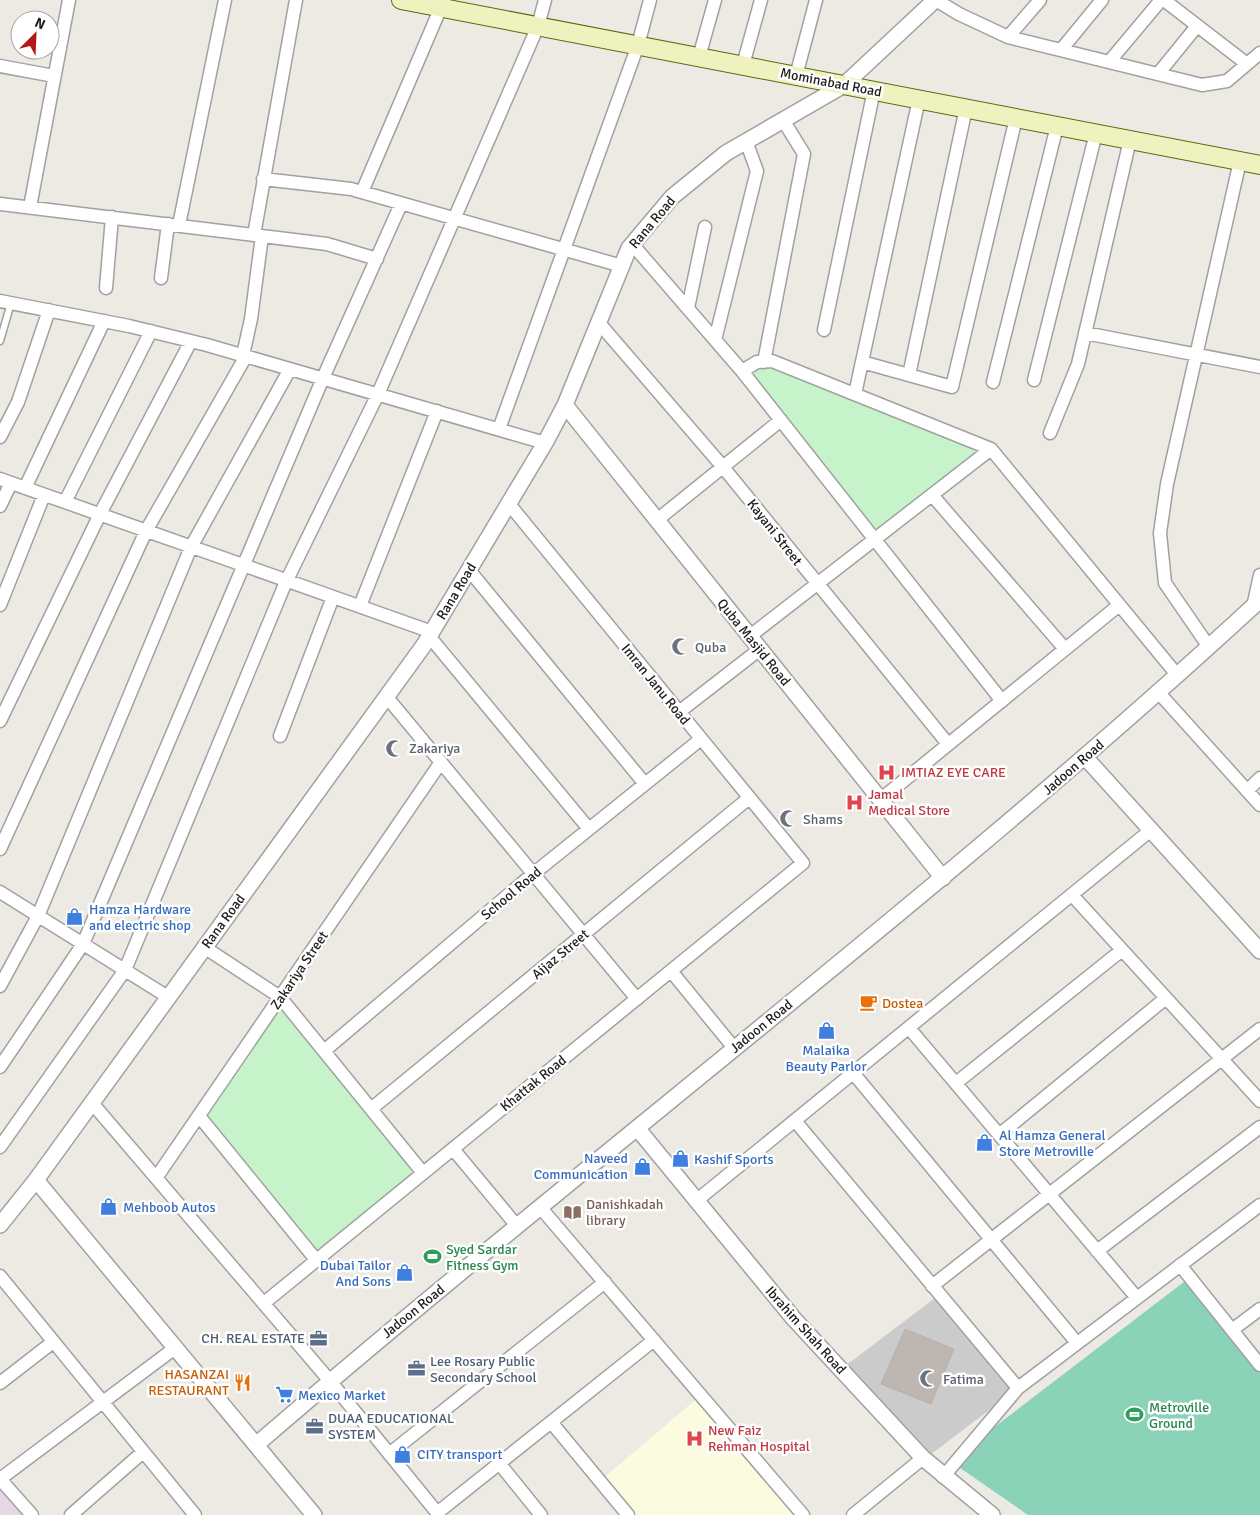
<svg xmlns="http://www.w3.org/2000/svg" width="1260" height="1515" font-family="Signika,sans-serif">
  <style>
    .industrial { fill: #e5d7e3 }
    .education { fill: #fbfbdf }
    .religious { fill: #cbcbcb }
    .park { fill: #c6f3c9 }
    .pitch { fill: #8bd3b8 }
    .building { fill: #bdb6b1; stroke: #bdb1a8 }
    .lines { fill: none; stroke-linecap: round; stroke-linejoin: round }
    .service-casing { stroke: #a1a1a1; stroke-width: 9 }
    .minor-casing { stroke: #a1a1a1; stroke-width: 15 }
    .tertiary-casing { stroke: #a1a1a1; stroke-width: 18 }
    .secondary-casing { stroke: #5d6711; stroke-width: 20 }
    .service { stroke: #fff; stroke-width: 6 }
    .minor { stroke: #fff; stroke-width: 12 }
    .tertiary { stroke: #fff; stroke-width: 15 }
    .secondary { stroke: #eff2be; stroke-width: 18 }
    .labels { text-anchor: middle; stroke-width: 5; stroke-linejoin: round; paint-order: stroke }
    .street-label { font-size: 14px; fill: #1d1d1d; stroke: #fff }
    .worship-label { font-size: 14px; fill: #5b616d; stroke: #fff; text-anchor: start }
    .health-label { font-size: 14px; fill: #be3a42; stroke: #fff; text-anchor: start }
    .shop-label { font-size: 14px; fill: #366cbe; stroke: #fff; text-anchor: start }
    .food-label { font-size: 14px; fill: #c56008; stroke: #fff; text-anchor: start }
    .education-label { font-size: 14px; fill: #785e54; stroke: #fff; text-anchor: start }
    .leisure-label { font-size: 14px; fill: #27864d; stroke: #fff; text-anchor: start }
    .service-label { font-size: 14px; fill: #4e5e75; stroke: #fff; text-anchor: start }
  </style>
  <rect width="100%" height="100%" fill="#edeae4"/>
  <path class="industrial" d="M0,1481L28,1515H0Z"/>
  <path class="education" d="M701,1395L803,1515H628L600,1481Z"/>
  <path class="religious" d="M939,1295L1017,1389L922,1461L840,1370Z"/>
  <path class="park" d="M757,362L991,449L876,538L742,371Z
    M276,1004L423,1173L317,1261L199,1116Z"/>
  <path class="pitch" d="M1189,1278L1260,1369V1515H1028L950,1461Z"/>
  <path class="building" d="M905,1329L954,1349L931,1404L881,1384Z"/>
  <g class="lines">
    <defs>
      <path id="service" d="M0,341L11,303"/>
      <path id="minor" d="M936,0L959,14L1008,37L1202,85L1227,81L1260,53
        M1164,0L1247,64
        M1008,37L1040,0
        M1061,50L1102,0
        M699,57L715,0
        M1109,62L1161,0
        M743,65L761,0
        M0,66L54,76
        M1158,74L1197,26
        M796,76L816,0
        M263,179L351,189L622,266
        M362,192L444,0
        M0,204L327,244L377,259
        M30,207L69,0
        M179,225L225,0
        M254,235L296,0
        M632,244L742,371L1002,701
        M161,278L168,224
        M106,288L112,217
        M0,301L129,326L207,345L545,443
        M688,308L705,227
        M599,323L723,467L948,744
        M824,330L874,90
        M1085,333L1260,367
        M715,340L757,171L746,141
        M243,355L251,319L262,236
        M764,362L804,154L783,120
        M862,362L952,387L1016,118
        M742,371L757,362L772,361L991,449L1178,676
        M909,375L966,108
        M1034,380L1096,133
        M993,382L1057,126
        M855,394L919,99
        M499,429L638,45L650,0
        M1050,433L1078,364L1130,140
        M0,437L18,402L49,310
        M0,479L432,632
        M25,488L104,321
        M932,495L1065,649
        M65,502L151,331
        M0,506L11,483
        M657,520L781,420
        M469,570L645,784
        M0,605L44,495
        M360,606L437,411
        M1253,607L1260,575
        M429,636L589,829
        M750,636L991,449
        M1209,647L1165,583L1160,533L1167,484L1240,161
        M1159,693L1260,805
        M386,696L637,999
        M679,712L760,649
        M0,721L100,514L191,341
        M280,736L333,597
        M1247,791L1260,778
        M880,800L1118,606
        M0,849L146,531L246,356
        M0,892L168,997
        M1072,895L1260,1101
        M204,947L280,997L423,1173
        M671,971L734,1048
        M0,986L38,916L191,547L290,369
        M909,1028L1137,1298
        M324,1051L533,874L701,739
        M0,1067L83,944L323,378L401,204
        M854,1074L1077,1343
        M956,1083L1122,950
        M92,1103L330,1381L439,1515
        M371,1109L749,798
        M199,1116L317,1261
        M796,1122L1018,1388
        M999,1135L1166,998
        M0,1147L125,970L285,584L378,394L538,26L545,0
        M453,1149L517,1226
        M156,1178L441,762
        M696,1201L1151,830
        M540,1207L803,1515
        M1097,1251L1260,1127
        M1180,1265L1260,1365
        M0,1276L195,1515
        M932,1286L1260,1029
        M264,1303L803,863L509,504
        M1232,1330L1260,1309
        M0,1383L53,1342
        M551,1422L628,1515
        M389,1454L605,1282
        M499,1463L541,1515
        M943,1477L1018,1388L1260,1205
        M0,1479L175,1348
        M0,1479L32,1515
        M437,1513L654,1340
        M71,1515L143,1452
        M853,1515L923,1458"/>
      <path id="tertiary" d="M565,405L943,878
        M1085,757L1260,951
        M637,1128L794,1319L923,1458L992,1515
        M36,1180L314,1515
        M0,1225L36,1180L424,645L545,443L565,405L629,248L672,197L726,153L844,85L935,0
        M256,1445C587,1159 938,897 1260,600"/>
      <path id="secondary" d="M401,0L1260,165"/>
    </defs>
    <use href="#service" class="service-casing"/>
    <use href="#minor" class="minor-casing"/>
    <use href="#tertiary" class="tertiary-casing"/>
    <use href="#secondary" class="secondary-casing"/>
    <use href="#service" class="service"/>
    <use href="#minor" class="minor"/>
    <use href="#tertiary" class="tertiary"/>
    <use href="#secondary" class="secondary"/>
  </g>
  <defs>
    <symbol id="mosque-bare" viewBox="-9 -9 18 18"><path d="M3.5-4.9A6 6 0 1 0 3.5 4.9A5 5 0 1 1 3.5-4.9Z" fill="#6b7280" stroke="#fff" stroke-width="2.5" paint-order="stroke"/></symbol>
    <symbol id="hospital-bare" viewBox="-9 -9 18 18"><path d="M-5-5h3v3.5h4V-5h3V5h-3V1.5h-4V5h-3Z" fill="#e0444e" stroke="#fff" stroke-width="2.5" paint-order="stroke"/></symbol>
    <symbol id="shop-bare" viewBox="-9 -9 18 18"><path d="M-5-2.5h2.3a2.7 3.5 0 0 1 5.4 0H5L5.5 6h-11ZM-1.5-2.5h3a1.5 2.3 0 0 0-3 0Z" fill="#3f7fe0" stroke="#fff" stroke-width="2.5" paint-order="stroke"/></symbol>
    <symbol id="cafe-bare" viewBox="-9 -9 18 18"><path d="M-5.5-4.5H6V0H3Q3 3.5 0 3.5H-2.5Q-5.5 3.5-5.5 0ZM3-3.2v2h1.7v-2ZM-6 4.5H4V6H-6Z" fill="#e8710a" stroke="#fff" stroke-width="2.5" paint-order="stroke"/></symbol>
    <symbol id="library-bare" viewBox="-9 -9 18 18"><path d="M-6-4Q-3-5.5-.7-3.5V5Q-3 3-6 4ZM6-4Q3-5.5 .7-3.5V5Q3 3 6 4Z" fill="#8d6e63" stroke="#fff" stroke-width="2.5" paint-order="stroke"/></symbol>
    <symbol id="stadium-bare" viewBox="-9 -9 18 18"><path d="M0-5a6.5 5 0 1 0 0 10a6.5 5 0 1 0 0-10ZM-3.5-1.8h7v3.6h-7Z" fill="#2e9e5b" stroke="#fff" stroke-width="2.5" paint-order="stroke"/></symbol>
    <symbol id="office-bare" viewBox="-9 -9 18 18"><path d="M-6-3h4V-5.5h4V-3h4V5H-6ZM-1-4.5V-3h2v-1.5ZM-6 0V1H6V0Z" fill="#5c6f8a" stroke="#fff" stroke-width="2.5" paint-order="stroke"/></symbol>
    <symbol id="restaurant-bare" viewBox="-9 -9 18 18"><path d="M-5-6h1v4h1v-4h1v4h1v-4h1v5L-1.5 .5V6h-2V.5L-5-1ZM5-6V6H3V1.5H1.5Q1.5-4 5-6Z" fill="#e8710a" stroke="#fff" stroke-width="2.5" paint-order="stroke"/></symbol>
    <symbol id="supermarket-bare" viewBox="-9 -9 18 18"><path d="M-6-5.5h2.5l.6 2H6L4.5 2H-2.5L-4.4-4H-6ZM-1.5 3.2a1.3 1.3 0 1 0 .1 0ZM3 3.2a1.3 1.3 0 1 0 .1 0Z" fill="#3f7fe0" stroke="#fff" stroke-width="2.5" paint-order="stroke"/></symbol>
  </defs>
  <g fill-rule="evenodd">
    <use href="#mosque-bare" x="668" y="634" width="25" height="25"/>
    <use href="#mosque-bare" x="382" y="736" width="25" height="25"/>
    <use href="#hospital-bare" x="874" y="760" width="25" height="25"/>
    <use href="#hospital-bare" x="842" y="790" width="25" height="25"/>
    <use href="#mosque-bare" x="776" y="806" width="25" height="25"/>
    <use href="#shop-bare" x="62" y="904" width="25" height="25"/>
    <use href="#cafe-bare" x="856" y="990" width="25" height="25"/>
    <use href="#shop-bare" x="814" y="1018" width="25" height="25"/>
    <use href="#shop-bare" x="972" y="1130" width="25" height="25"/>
    <use href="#shop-bare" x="668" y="1146" width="25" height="25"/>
    <use href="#shop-bare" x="630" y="1154" width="25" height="25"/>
    <use href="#shop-bare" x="96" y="1194" width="25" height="25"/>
    <use href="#library-bare" x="560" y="1200" width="25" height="25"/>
    <use href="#stadium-bare" x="420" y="1244" width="25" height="25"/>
    <use href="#shop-bare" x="392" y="1260" width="25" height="25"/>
    <use href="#office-bare" x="306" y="1326" width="25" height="25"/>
    <use href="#office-bare" x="404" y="1356" width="25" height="25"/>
    <use href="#mosque-bare" x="916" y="1366" width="25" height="25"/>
    <use href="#restaurant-bare" x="230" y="1370" width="25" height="25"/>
    <use href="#supermarket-bare" x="272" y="1382" width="25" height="25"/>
    <use href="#stadium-bare" x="1122" y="1402" width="25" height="25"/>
    <use href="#office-bare" x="302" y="1414" width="25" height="25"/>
    <use href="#hospital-bare" x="682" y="1426" width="25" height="25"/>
    <use href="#shop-bare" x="390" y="1442" width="25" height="25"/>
  </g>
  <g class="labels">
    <g class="street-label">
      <text transform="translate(831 82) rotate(11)" y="5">Mominabad Road</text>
      <text transform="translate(652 222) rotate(-50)" y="5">Rana Road</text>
      <text transform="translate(775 532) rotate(52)" y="5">Kayani Street</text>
      <text transform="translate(456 591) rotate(-59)" y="5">Rana Road</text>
      <text transform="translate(754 642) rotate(51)" y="5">Quba Masjid Road</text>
      <text transform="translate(656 684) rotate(51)" y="5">Imran Janu Road</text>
      <text transform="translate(1073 767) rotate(-41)" y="5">Jadoon Road</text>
      <text transform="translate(511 893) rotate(-40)" y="5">School Road</text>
      <text transform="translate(223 921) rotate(-54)" y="5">Rana Road</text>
      <text transform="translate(560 954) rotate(-40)" y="5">Aijaz Street</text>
      <text transform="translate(299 970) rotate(-56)" y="5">Zakariya Street</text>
      <text transform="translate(761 1026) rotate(-39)" y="5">Jadoon Road</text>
      <text transform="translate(533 1083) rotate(-39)" y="5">Khattak Road</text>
      <text transform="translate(413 1311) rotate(-39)" y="5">Jadoon Road</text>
      <text transform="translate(806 1330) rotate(48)" y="5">Ibrahim Shah Road</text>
    </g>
    <g class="worship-label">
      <text x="695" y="652">Quba</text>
      <text x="409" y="753">Zakariya</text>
      <text x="803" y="824">Shams</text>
      <text x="943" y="1384">Fatima</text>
    </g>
    <g class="health-label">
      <text x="901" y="777">IMTIAZ EYE CARE</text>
      <text x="868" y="799">Jamal<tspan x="868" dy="16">Medical Store</tspan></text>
      <text x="708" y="1435">New Faiz<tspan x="708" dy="16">Rehman Hospital</tspan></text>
    </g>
    <g class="shop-label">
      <text x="89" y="914">Hamza Hardware<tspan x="89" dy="16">and electric shop</tspan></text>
      <text x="826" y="1055" text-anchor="middle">Malaika<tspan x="826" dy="16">Beauty Parlor</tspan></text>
      <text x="999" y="1140">Al Hamza General<tspan x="999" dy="16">Store Metroville</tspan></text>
      <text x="628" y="1163" text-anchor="end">Naveed<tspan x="628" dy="16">Communication</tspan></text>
      <text x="694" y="1164">Kashif Sports</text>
      <text x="123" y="1212">Mehboob Autos</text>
      <text x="391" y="1270" text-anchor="end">Dubai Tailor<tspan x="391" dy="16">And Sons</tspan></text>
      <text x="298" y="1400">Mexico Market</text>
      <text x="417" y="1459">CITY transport</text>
    </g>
    <g class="food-label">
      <text x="882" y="1008">Dostea</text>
      <text x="229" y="1379" text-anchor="end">HASANZAI<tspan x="229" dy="16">RESTAURANT</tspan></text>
    </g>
    <g class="education-label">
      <text x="586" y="1209">Danishkadah<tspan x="586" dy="16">library</tspan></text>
    </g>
    <g class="leisure-label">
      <text x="446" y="1254">Syed Sardar<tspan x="446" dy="16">Fitness Gym</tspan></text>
      <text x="1149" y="1412">Metroville<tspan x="1149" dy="16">Ground</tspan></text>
    </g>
    <g class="service-label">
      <text x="305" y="1343" text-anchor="end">CH. REAL ESTATE</text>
      <text x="430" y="1366">Lee Rosary Public<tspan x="430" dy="16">Secondary School</tspan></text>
      <text x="328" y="1423">DUAA EDUCATIONAL<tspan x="328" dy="16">SYSTEM</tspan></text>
    </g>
  </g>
  <g transform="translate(35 35) rotate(24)"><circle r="24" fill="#ffffff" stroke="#a5a5a5"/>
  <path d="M0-4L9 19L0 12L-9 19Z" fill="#b31817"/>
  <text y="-8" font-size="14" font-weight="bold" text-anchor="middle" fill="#1d1d1d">N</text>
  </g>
</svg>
